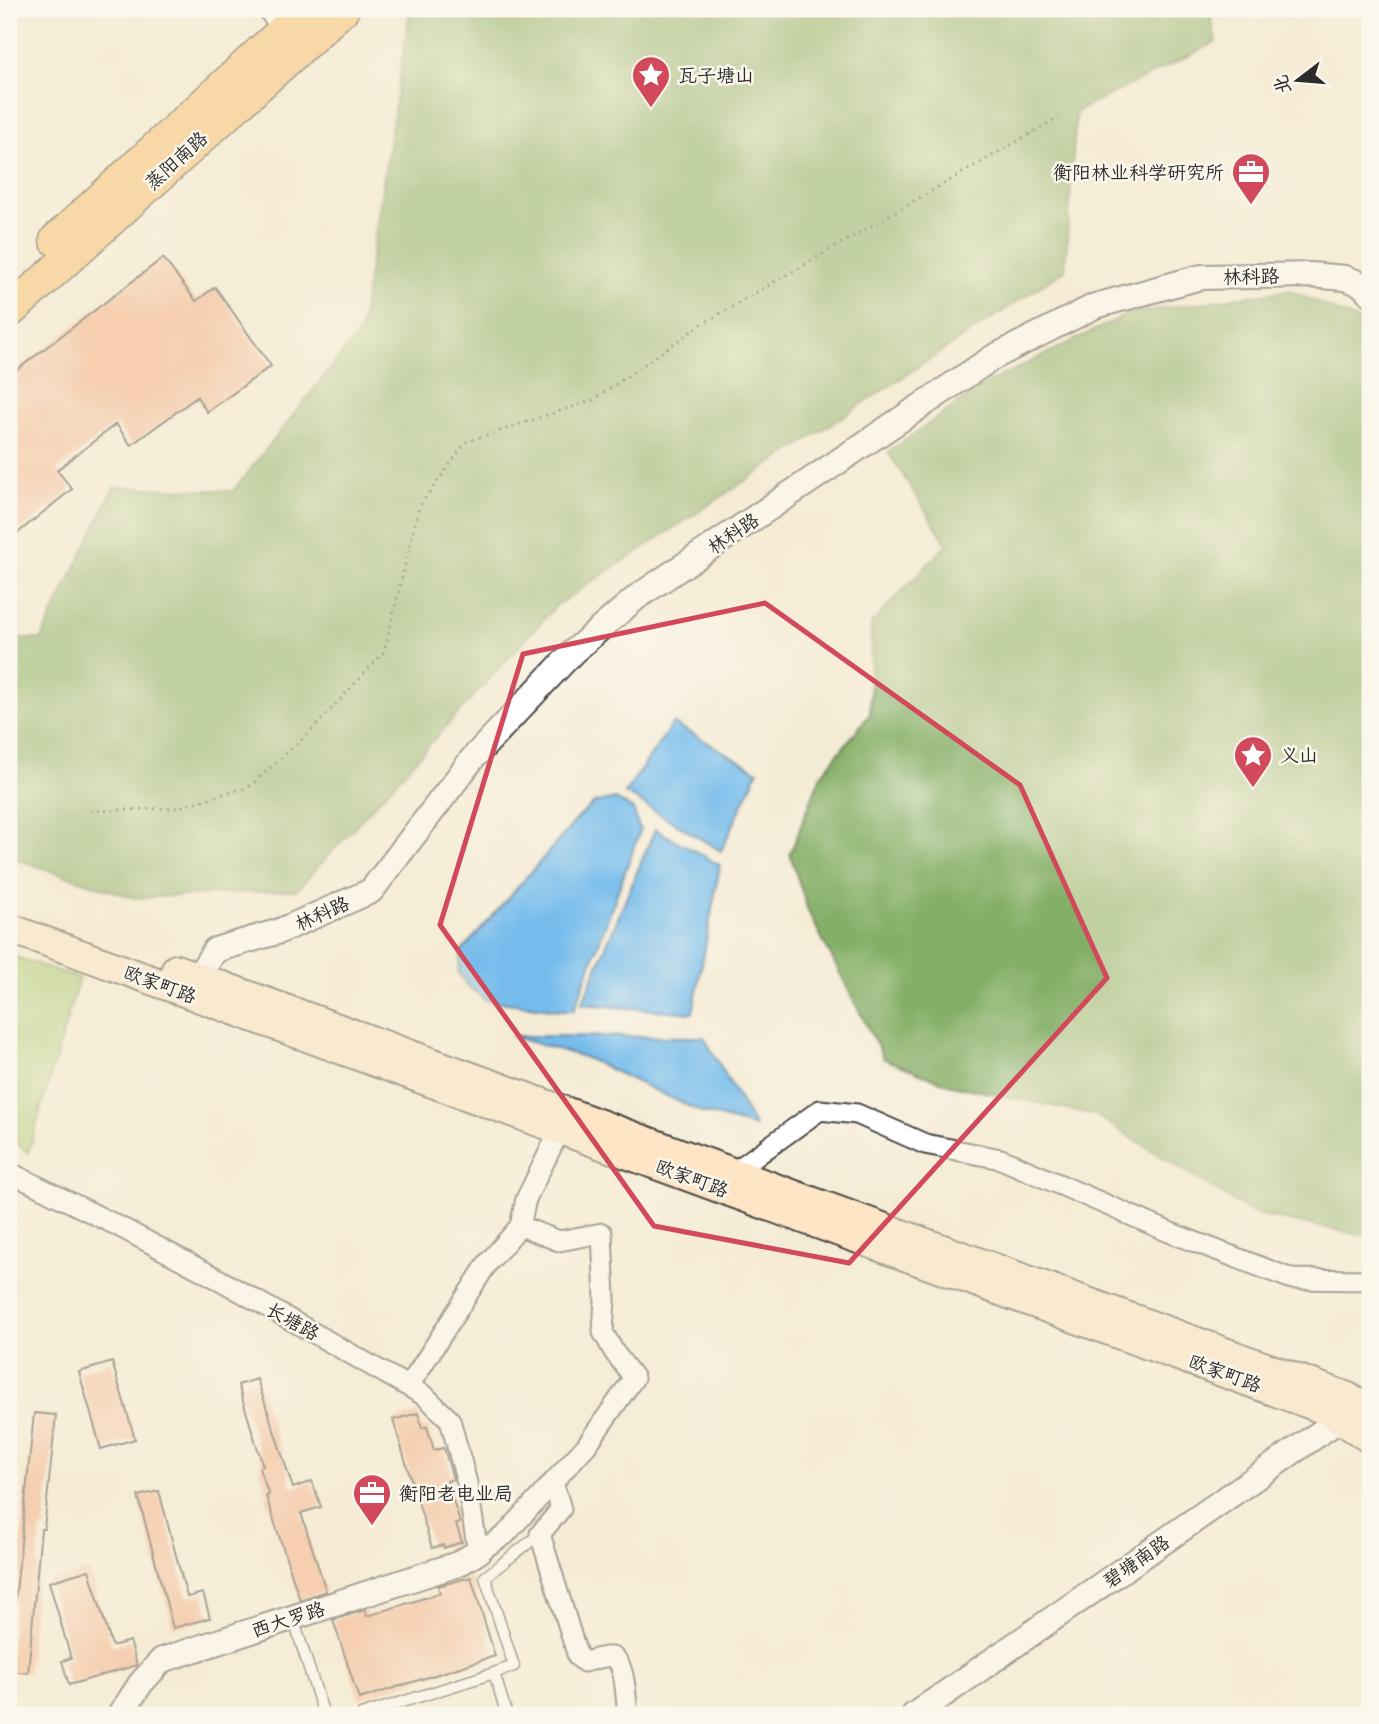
<svg xmlns="http://www.w3.org/2000/svg" width="1379" height="1724" font-family="'Shantell Sans','LXGW WenKai TC',sans-serif">
  <style>
    .green { fill: #a6cb75; stroke: #687b50; stroke-width: 2 }
    .forest { fill: #84af66; stroke: #586d48; stroke-width: 2 }
    .water { fill: #75bcec; stroke: #50748c; stroke-width: 2 }
    .building { fill: #f5aa85 }
    .lines { fill: none; stroke-linecap: round; stroke-linejoin: round }
    .service-casing { stroke: #494845; stroke-width: 13 }
    .minor-casing { stroke: #494845; stroke-width: 23 }
    .tertiary-casing { stroke: #494845; stroke-width: 28 }
    .secondary-casing { stroke: #494845; stroke-width: 32 }
    .primary-casing { stroke: #494845; stroke-width: 35 }
    .path { stroke: #494845; stroke-width: 2.5; stroke-dasharray: 2 5; stroke-linecap: butt }
    .service { stroke: #fff; stroke-width: 10 }
    .minor { stroke: #fff; stroke-width: 19 }
    .tertiary { stroke: #fff; stroke-width: 24 }
    .secondary { stroke: #fde5c5; stroke-width: 28 }
    .primary { stroke: #fabe6e; stroke-width: 32 }
    .marked { fill: none; stroke: #d1495b; stroke-width: 5; stroke-linejoin: round }
    .labels { text-anchor: middle; stroke-width: 5; stroke-linejoin: round; paint-order: stroke }
    .poi-label { font-size: 19px; fill: #2b2b2b; stroke: #fbf7ec; text-anchor: start }
    .street-label { font-size: 19px; fill: #2b2b2b; stroke: #fbf7ec }
  </style>
  <rect width="100%" height="100%" fill="#fbf7ec"/>
  <filter id="ink" filterUnits="userSpaceOnUse"><feTurbulence type="fractalNoise" baseFrequency=".0143" numOctaves="2"/><feDisplacementMap in="SourceGraphic" scale="14" xChannelSelector="R" yChannelSelector="G"/><feConvolveMatrix kernelMatrix="1 2 1 2 8 2 1 2 1" color-interpolation-filters="sRGB"/></filter>
  <filter id="wash" filterUnits="userSpaceOnUse"><feTurbulence type="fractalNoise" baseFrequency=".00686" numOctaves="4" result="noise"/><feDisplacementMap in="SourceGraphic" scale="28" xChannelSelector="R" yChannelSelector="G"/><feGaussianBlur stdDeviation="1.57" result="paint"/><feColorMatrix in="noise" values="0 0 0 0 0 0 0 0 0 0 0 0 0 0 0 0 0 1.4 0 .05"/><feComposite in="paint" operator="in"/></filter>
  <g filter="url(#wash)">
    <rect width="100%" height="100%" fill="#f5ecd6"/>
    <path class="green" d="M9,955L79,978L28,1153L9,1136Z"/>
    <path class="forest" d="M410,9H1209L1216,42L1076,112L1065,270L557,605L297,890L134,898L9,857V639H41L114,487L233,491L360,331Z
      M1289,290L1370,326V1237L1254,1214L1095,1115L951,1085L884,1059L808,911L790,854L821,775L870,714L871,624L947,544L888,452L987,383L1130,313Z"/>
    <path class="water" d="M673,723L758,771L721,851L625,793Z
      M616,799L633,809L640,831L574,1010H559L486,1000L470,988L458,973L461,952L579,817L594,803Z
      M655,829L720,865L693,1013L582,1004Z
      M510,1036L704,1037L755,1127L701,1112L584,1057Z"/>
    <g id="blocks">
      <path class="building" d="M163,258L196,301L215,287L271,366L207,412L197,397L131,445L116,424L57,470L72,489L9,540V376Z
        M112,1362L135,1439L101,1449L79,1372Z
        M257,1379L293,1488L312,1481L321,1507L301,1513L326,1591L300,1600L266,1496L269,1495L259,1468L263,1466L238,1385Z
        M34,1413L56,1415L44,1529H41L28,1673L9,1671V1663Z
        M418,1413L422,1428L427,1427L434,1450L444,1448L453,1479L447,1481L460,1523L456,1524L462,1542L444,1548L443,1545L432,1548L393,1420Z
        M159,1491L187,1597L203,1593L210,1618L173,1628L138,1496Z
        M89,1570L112,1646L130,1641L137,1665L69,1685L62,1661L71,1658L49,1582Z
        M471,1577L495,1656L359,1699L333,1620L365,1610L367,1616L440,1593L438,1586Z"/>
    </g>
  </g>
  <g filter="url(#ink)">
    <use href="#blocks" fill-opacity="0" stroke="#494845" stroke-width="2"/>
    <g class="lines">
      <defs>
        <path id="service" d="M293,1618L324,1715
          M494,1673L514,1666L485,1577L540,1534
          M361,1715L494,1673L507,1715"/>
        <path id="minor" d="M267,9L284,30
          M9,1172L120,1227L220,1280L425,1396L450,1420L467,1483L478,1552L505,1535L586,1446L634,1378L614,1352L603,1332L605,1299L602,1233L559,1241L520,1226
          M734,1172L820,1110L857,1114L925,1144L1001,1159L1169,1232L1292,1279L1370,1280
          M409,1386L487,1264L520,1226L526,1199L560,1130
          M553,1482L561,1509L540,1534L578,1657L584,1662C592,1661 604,1655 612,1657C626,1661 626,1703 628,1715"/>
        <path id="tertiary" d="M198,977L215,950L280,931L371,891L473,758L573,652L637,597L992,358L1095,306L1201,277L1310,275L1345,278L1361,284L1370,293
          M120,1715L141,1683L162,1660L458,1564L478,1552
          M914,1715L1340,1419L1352,1405"/>
        <path id="secondary" d="M9,928L1328,1411L1370,1439
          M176,969L1348,1397L1370,1412"/>
        <path id="primary" d="M56,240L307,9
          M9,312L343,9"/>
      </defs>
      <use href="#service" class="service-casing"/>
      <use href="#minor" class="minor-casing"/>
      <use href="#tertiary" class="tertiary-casing"/>
      <use href="#secondary" class="secondary-casing"/>
      <use href="#primary" class="primary-casing"/>
      <path class="path" d="M91,811L175,808L249,787L311,731L384,652L419,507L466,442L593,400L702,324L1059,117"/>
      <use href="#service" class="service"/>
      <use href="#minor" class="minor"/>
      <use href="#tertiary" class="tertiary"/>
      <use href="#secondary" class="secondary"/>
      <use href="#primary" class="primary"/>
    </g>
  </g>
  <path d="M0 0H1379V1724H0ZM765,603L1020,785L1107,978L849,1263L654,1226L440,925L523,654Z" fill="#f5ecd6" fill-opacity=".55" fill-rule="evenodd"/>
  <path class="marked" d="M765,603L1020,785L1107,978L849,1263L654,1226L440,925L523,654Z"/>
  <defs>
    <symbol id="sight-pin" viewBox="-11 -11 22 30"><path d="M0 17L-7.5 6A9.5 9.5 0 1 1 7.5 6Z" fill="#d1495b" stroke="#fbf7ec"/><path d="M0-6L1.8-2.2L6-1.7L2.9 1.2L3.7 5.4L0 3.3L-3.7 5.4L-2.9 1.2L-6-1.7L-1.8-2.2Z" fill="#fff"/></symbol>
    <symbol id="office-pin" viewBox="-11 -11 22 30"><path d="M0 17L-7.5 6A9.5 9.5 0 1 1 7.5 6Z" fill="#d1495b" stroke="#fbf7ec"/><path d="M-6-3h4V-5.5h4V-3h4V5H-6ZM-1-4.5V-3h2v-1.5ZM-6 0V1H6V0Z" fill="#fff"/></symbol>
  </defs>
  <g fill-rule="evenodd">
    <use href="#sight-pin" x="629" y="53" width="44" height="60"/>
    <use href="#office-pin" x="1229" y="150" width="44" height="60"/>
    <use href="#sight-pin" x="1231" y="733" width="44" height="60"/>
    <use href="#office-pin" x="350" y="1471" width="44" height="60"/>
  </g>
  <g class="labels">
    <g class="poi-label">
      <text x="678" y="82">瓦子塘山</text>
      <text x="1224" y="179" text-anchor="end">衡阳林业科学研究所</text>
      <text x="1280" y="762">义山</text>
      <text x="399" y="1500">衡阳老电业局</text>
    </g>
    <g class="street-label">
      <text transform="translate(176 160) rotate(-42)" y="7">蒸阳南路</text>
      <text transform="translate(1251 276) rotate(-1)" y="7">林科路</text>
      <text transform="translate(733 533) rotate(-34)" y="7">林科路</text>
      <text transform="translate(322 913) rotate(-24)" y="7">林科路</text>
      <text transform="translate(160 984) rotate(20)" y="7">欧家町路</text>
      <text transform="translate(692 1178) rotate(20)" y="7">欧家町路</text>
      <text transform="translate(293 1321) rotate(29)" y="7">长塘路</text>
      <text transform="translate(1225 1373) rotate(20)" y="7">欧家町路</text>
      <text transform="translate(1136 1561) rotate(-35)" y="7">碧塘南路</text>
      <text transform="translate(288 1619) rotate(-18)" y="7">西大罗路</text>
    </g>
  </g>
  <rect width="1379" height="1724" fill="none" stroke="#fbf7ec" stroke-width="35"/>
  <g transform="translate(1298 80) rotate(254)" stroke="#fbf7ec" stroke-width="5" paint-order="stroke">
  <path d="M0-5L12 26L0 18L-12 26Z" fill="#2b2b2b"/>
  <text y="-10" font-size="19" font-weight="bold" text-anchor="middle" fill="#2b2b2b">北</text>
  </g>
</svg>
